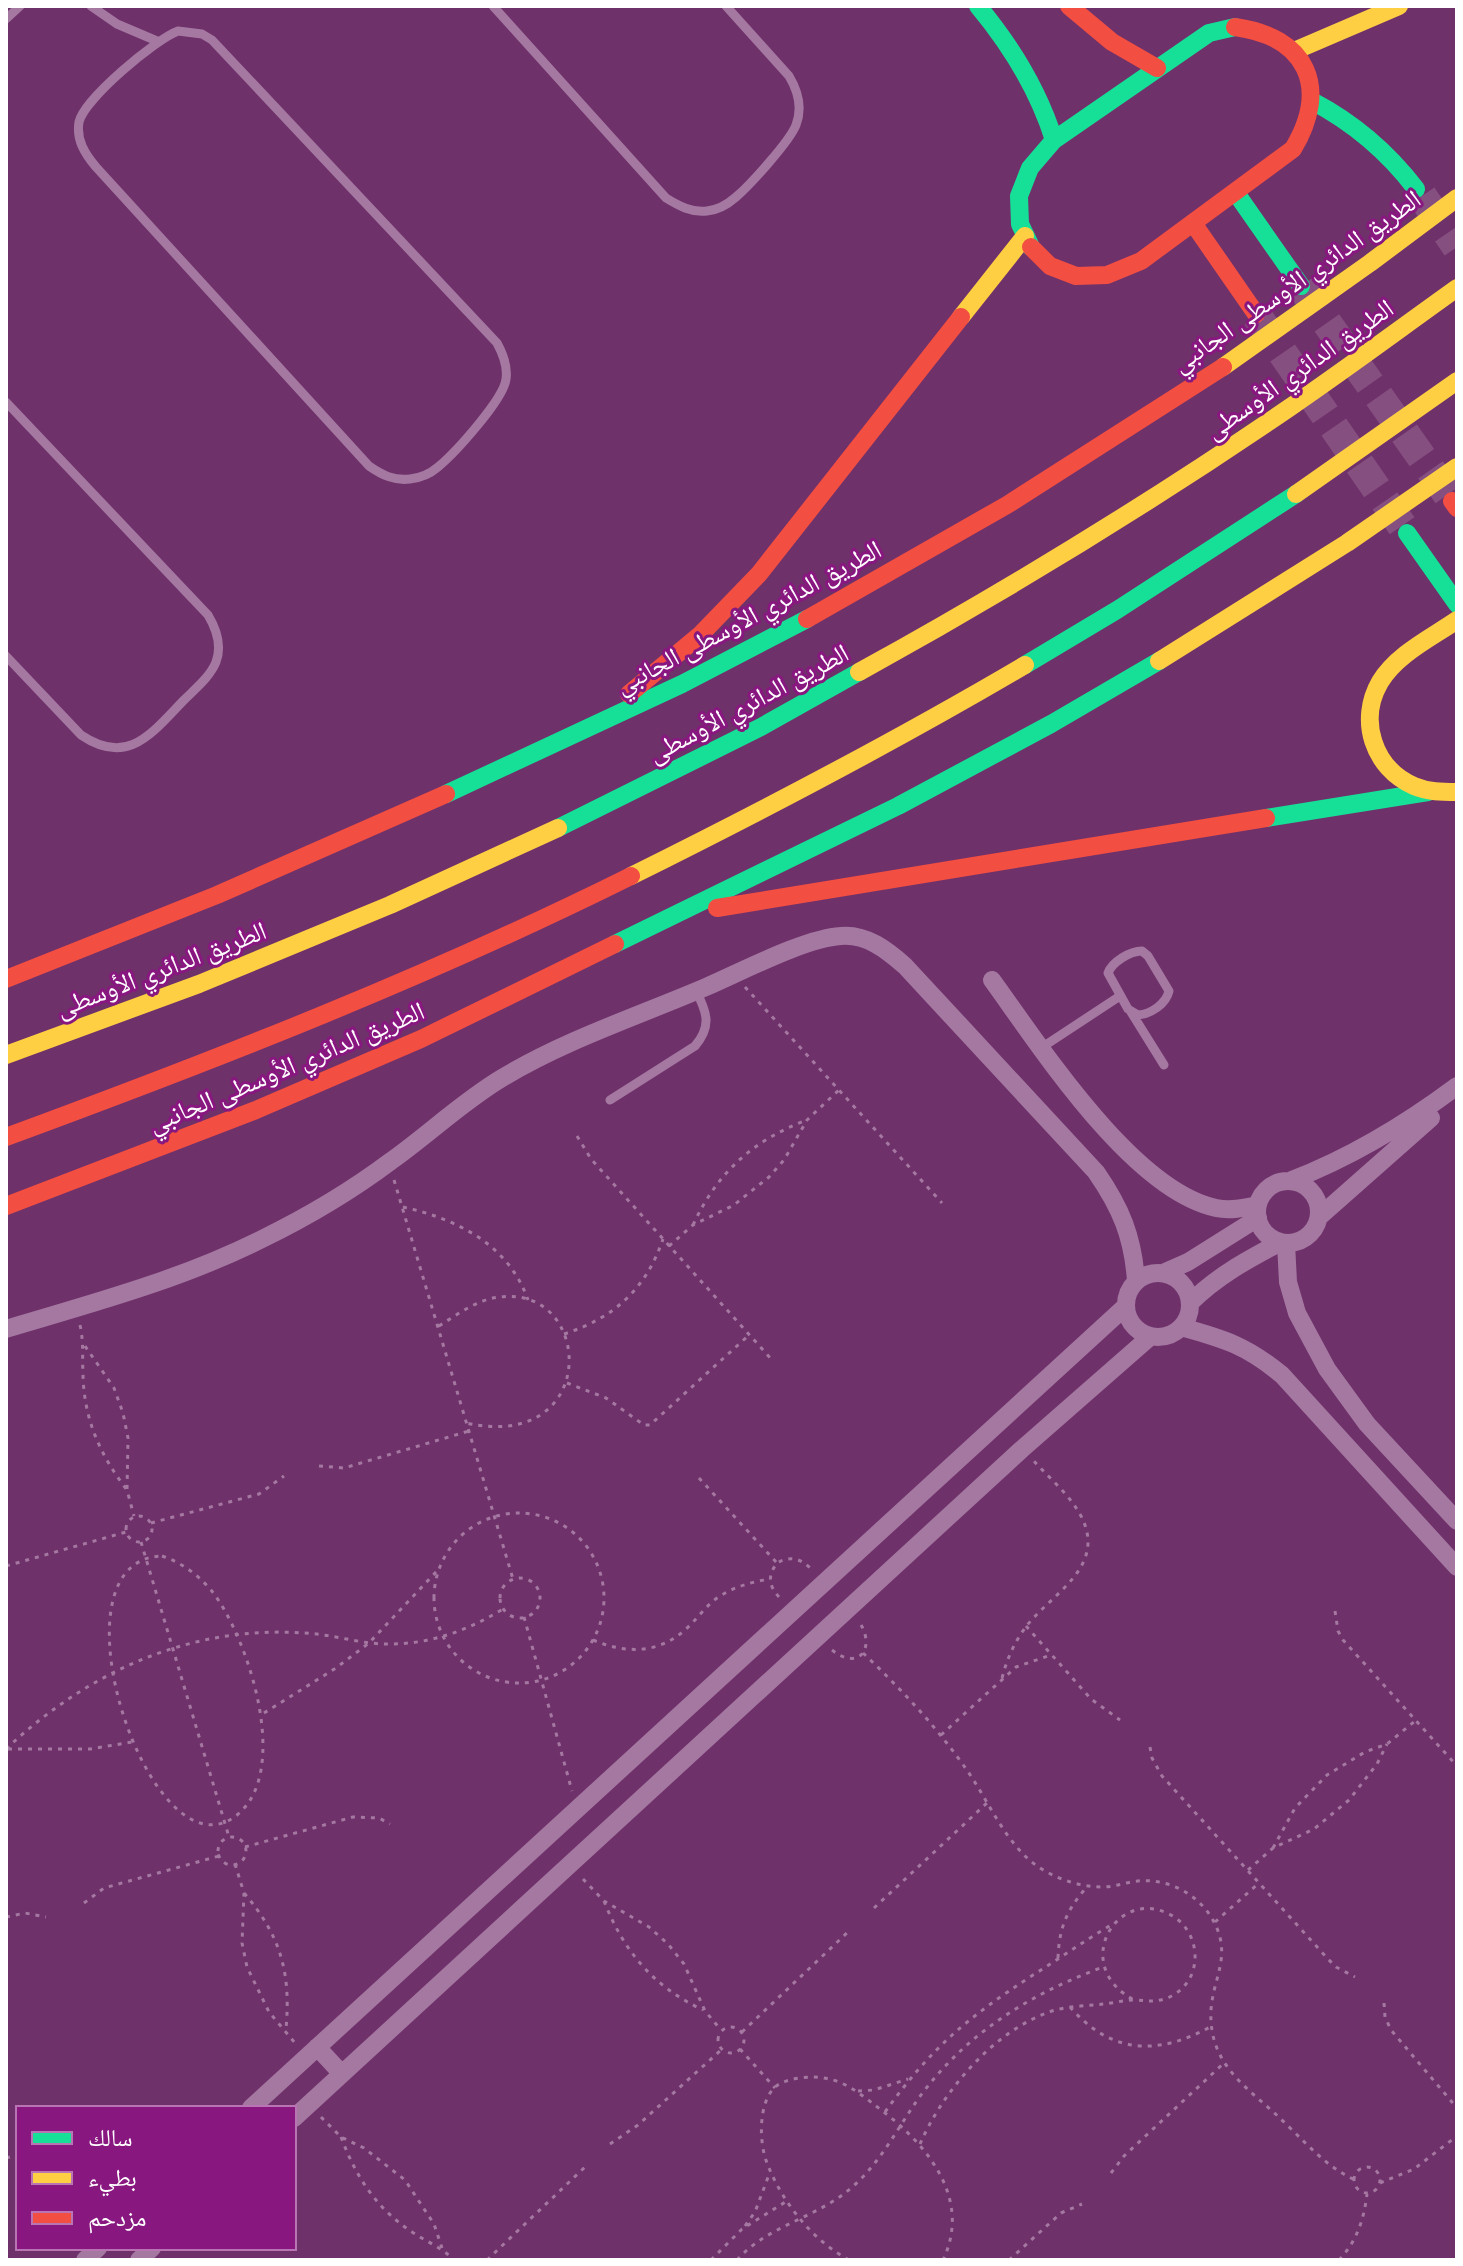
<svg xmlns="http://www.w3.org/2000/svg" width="1463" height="2266" font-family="'Archivo Narrow','Noto Naskh Arabic',sans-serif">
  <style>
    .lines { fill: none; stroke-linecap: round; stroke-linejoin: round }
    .primary-tunnel { stroke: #855080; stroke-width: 30; stroke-dasharray: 30 15; stroke-linecap: butt }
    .path { stroke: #a478a1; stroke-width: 3; stroke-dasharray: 4 6; stroke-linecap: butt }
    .lane { stroke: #a478a1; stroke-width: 9 }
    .street { stroke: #a478a1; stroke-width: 18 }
    .fast { stroke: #16e098; stroke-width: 18 }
    .slow { stroke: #ffcf43; stroke-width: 18 }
    .jam { stroke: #f24e42; stroke-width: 18 }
    .labels { text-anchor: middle; stroke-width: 6; stroke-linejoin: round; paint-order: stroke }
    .street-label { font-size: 26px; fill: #fff; stroke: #891780 }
  </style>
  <rect width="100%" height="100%" fill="#6f316a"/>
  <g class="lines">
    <path class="primary-tunnel" d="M1422,196L1457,247
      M1301,286L1451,499
      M1257,316L1405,530"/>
    <path class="path" d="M745,987L942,1203
      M577,1136L591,1159L773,1361
      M394,1180L513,1579
      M403,1207C457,1219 509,1245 528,1300
      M693,1225C717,1173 753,1140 807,1120
      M669,1246L693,1225L734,1205L769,1177L784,1160L807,1120L839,1090
      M80,1325C84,1343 82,1357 83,1375C84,1419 100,1455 127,1490
      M439,1326C458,1314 478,1299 500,1297C594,1285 601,1453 466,1423
      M564,1334C614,1318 646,1289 663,1239
      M85,1346L114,1388L123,1413L128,1438L127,1490L134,1516
      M567,1383L606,1398L644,1425H650L749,1335
      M319,1466L344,1468L469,1431
      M699,1478L777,1563
      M434 1598a85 85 0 1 1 170 0a85 85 0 1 1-170 0Z
      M126 1529a13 13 0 1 1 26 0a13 13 0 1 1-26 0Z
      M151,1523L259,1494L284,1476
      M141,1542L229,1837
      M162,1556C182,1563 197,1574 211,1590C248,1636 292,1771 237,1815C151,1885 43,1559 162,1556Z
      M6,1566L126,1532
      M500 1598a20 20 0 1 1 40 0a20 20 0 1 1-40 0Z
      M779,1597C769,1586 767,1576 777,1563C791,1555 802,1559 812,1570
      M1335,1611L1338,1631L1343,1640L1457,1766
      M524,1617L572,1791
      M1026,1626L1091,1699L1120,1720
      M593,1640C626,1654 659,1654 686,1629C697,1619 705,1607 717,1598C733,1587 751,1582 770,1579
      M832,1650C858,1671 876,1649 860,1623
      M863,1653C900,1688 934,1724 964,1766C989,1800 1007,1850 1045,1871C1063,1881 1082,1887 1103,1887C1115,1887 1126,1882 1138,1881C1169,1878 1200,1895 1214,1922C1232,1956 1213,1978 1211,2010C1208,2069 1253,2090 1288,2126C1310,2147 1326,2166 1353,2179
      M1002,1678C1007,1659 1014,1643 1025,1628C1050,1594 1108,1568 1081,1516C1070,1495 1049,1478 1033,1460
      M264,1713L336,1668L369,1643L436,1572
      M941,1735L1016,1667L1051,1655
      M1150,1747L1152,1758L1162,1776L1328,1959L1336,1967L1355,1977
      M6,1749C88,1672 190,1625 304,1633C326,1634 348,1640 370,1643C419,1648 462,1634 503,1609
      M8,1749H90L132,1742
      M218 1851a14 14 0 1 1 28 0a14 14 0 1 1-28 0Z
      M245,1847L353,1817L379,1818L390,1824
      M1273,1848L1295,1808L1327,1775L1365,1752L1387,1744L1415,1721
      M235,1864L244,1893L242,1943L247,1967L269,2012L295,2043
      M1248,1870L1273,1848L1314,1829L1349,1800L1377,1764L1387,1744
      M583,1879L604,1901L649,1927L668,1944L684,1964L705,2011L721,2030
      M244,1893C281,1936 291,1973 286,2029
      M604,1901C624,1952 654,1987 703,2010
      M84,1903L104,1888L219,1856
      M874,1908L988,1802
      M6,1917L25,1913L46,1917
      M1215,1922L1259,1883
      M1058,1958C1059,1928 1067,1909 1087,1887
      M1384,2003L1385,2017L1391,2030L1457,2108
      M1070,2007C1111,2054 1157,2056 1210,2027
      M718 2040a13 13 0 1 1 26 0a13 13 0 1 1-26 0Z
      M742,2032L849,1931
      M740,2049L775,2088
      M858,2091L874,2090L908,2079
      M885,2112C931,2048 967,2018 1033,1975C1059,1959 1084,1941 1111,1925
      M321,2117L341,2137L364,2148L405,2180L434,2224L442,2248
      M341,2137C356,2177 376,2208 412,2232C427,2242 441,2247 454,2260
      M610,2144L638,2125L721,2050
      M920,2144C943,2091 993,2032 1049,2012C1066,2006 1086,2006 1104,2004C1114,2003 1124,2000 1134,2000C1150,2001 1161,2003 1175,1994C1205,1975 1200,1929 1169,1914C1116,1887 1070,1966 1134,2000
      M6,2158L18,2155
      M1354 2180a13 13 0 1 1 26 0a13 13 0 1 1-26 0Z
      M1111,2173L1124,2156L1224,2063
      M1380,2183L1414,2169L1457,2136
      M745,2226L755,2212L770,2172
      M487,2260L585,2167
      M711,2260L742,2229L787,2201
      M737,2260C768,2225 817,2218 851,2188C883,2161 899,2124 924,2091C971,2030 1033,1993 1103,1967
      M849,2260C812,2240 782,2202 767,2163C759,2143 758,2103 775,2087C787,2077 814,2075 829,2079C847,2083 862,2095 876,2106C925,2142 973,2197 943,2260
      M1009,2260L1061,2213L1082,2204
      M1339,2260C1357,2241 1364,2219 1367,2194"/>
    <path class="lane" d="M91,6L117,24L157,41
      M493,6L666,198C679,206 692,213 707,211C718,210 728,204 736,197C750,185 790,141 796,125C803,107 798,91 789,76L726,6
      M6,19L20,6
      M178,31L202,34L212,40L497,343C503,354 508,366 506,379C504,399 455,453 438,467C431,473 420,478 410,479C394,481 382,475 369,466L96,167C85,154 76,140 79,122C84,99 156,39 178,31Z
      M6,402L208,615C217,630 222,646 216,662C210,677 195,689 184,700C152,733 128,767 81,735L6,656
      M1142,951L1148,956L1169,991C1166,1004 1151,1014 1138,1015L1128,1009L1108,973C1112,962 1130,951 1142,951Z
      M1131,1012L1164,1065
      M1041,1048L1120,996
      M610,1100L695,1046C712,1026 707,1012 696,991"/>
    <path class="street" d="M992,980C1040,1046 1132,1190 1216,1208C1230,1211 1244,1208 1258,1205
      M1292,1180C1352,1157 1406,1124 1457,1086
      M1257 1212a31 31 0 1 1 62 0a31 31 0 1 1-62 0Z
      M1319,1217L1431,1118
      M1286,1243L1288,1282L1297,1313L1327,1369L1367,1424L1457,1521
      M1163,1273L1188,1262L1258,1218
      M1126 1305a32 32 0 1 1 64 0a32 32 0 1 1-64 0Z
      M1190,1303C1217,1276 1247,1260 1281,1242
      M1181,1327C1225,1339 1247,1346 1282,1375L1457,1567
      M6,1329C93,1303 180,1280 262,1239C307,1217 351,1191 391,1161C429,1134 462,1102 502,1078C565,1040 638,1016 706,987C741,972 805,938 841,936C867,934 887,950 905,966L1096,1172C1121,1208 1133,1237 1136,1281
      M317,2047L342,2074
      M251,2108L1126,1306
      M294,2118L1022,1449L1151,1336
      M85,2260L98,2248
      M139,2260L152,2248"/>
    <path class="fast" d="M978,6C1012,47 1038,89 1054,140
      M1312,101C1354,123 1387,151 1416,189
      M1236,193L1301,286
      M1031,247L1020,224L1019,196L1030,168L1054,140L1209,33L1235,27
      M1407,533L1457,604
      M1025,665L1117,610L1296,494
      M446,794L682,684L807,619
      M1266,818L1428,792
      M558,828L761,727L859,672
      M615,944L898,806L1051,724L1159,661"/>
    <path class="slow" d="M1294,51L1399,6
      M961,317L1025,236
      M1223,367L1370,263L1457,198
      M1296,494L1457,381
      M1457,620C1431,638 1397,654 1380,682C1358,720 1373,768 1414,786C1428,792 1442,792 1457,792
      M1159,661L1347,543L1457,467
      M859,672C1006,591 1150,503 1289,408C1346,369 1401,328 1457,288
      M631,876C764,810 896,741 1025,665
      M6,1055L199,984L390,905L558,828"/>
    <path class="jam" d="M1069,6L1112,42L1157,68
      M1193,223L1256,314
      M1031,247L1050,266L1076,276L1107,275L1141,261L1293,149C1330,87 1307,37 1235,27
      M1452,501L1457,508
      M807,619L1007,505L1223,367
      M629,694L700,635L759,574L961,317
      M717,908L1266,818
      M6,979L217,895L446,794
      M6,1137C218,1059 428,977 631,876
      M6,1206L256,1110L421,1039L615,944"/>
  </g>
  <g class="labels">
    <g class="street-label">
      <text transform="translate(1296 281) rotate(-35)" y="9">الطريق الدائري الأوسطى الجانبي</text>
      <text transform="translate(1299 369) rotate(-35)" y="9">الطريق الدائري الأوسطى</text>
      <text transform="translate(748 617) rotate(-28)" y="9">الطريق الدائري الأوسطى الجانبي</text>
      <text transform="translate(748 703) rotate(-28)" y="9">الطريق الدائري الأوسطى</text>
      <text transform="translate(161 969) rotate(-21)" y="9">الطريق الدائري الأوسطى</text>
      <text transform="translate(286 1067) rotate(-23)" y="9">الطريق الدائري الأوسطى الجانبي</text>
    </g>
  </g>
  <rect width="1463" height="2266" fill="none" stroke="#ffffff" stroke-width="16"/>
  <rect x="16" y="2106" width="280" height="144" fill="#891780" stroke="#b874b3" stroke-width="2"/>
  <rect x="32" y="2132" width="40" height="12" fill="#16e098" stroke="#b874b3" stroke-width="2"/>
  <text x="88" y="2146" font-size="24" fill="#ffffff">سالك</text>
  <rect x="32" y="2172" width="40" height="12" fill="#ffcf43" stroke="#b874b3" stroke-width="2"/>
  <text x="88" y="2186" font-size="24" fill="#ffffff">بطيء</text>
  <rect x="32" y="2212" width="40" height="12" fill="#f24e42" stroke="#b874b3" stroke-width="2"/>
  <text x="88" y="2226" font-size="24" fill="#ffffff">مزدحم</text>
</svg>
